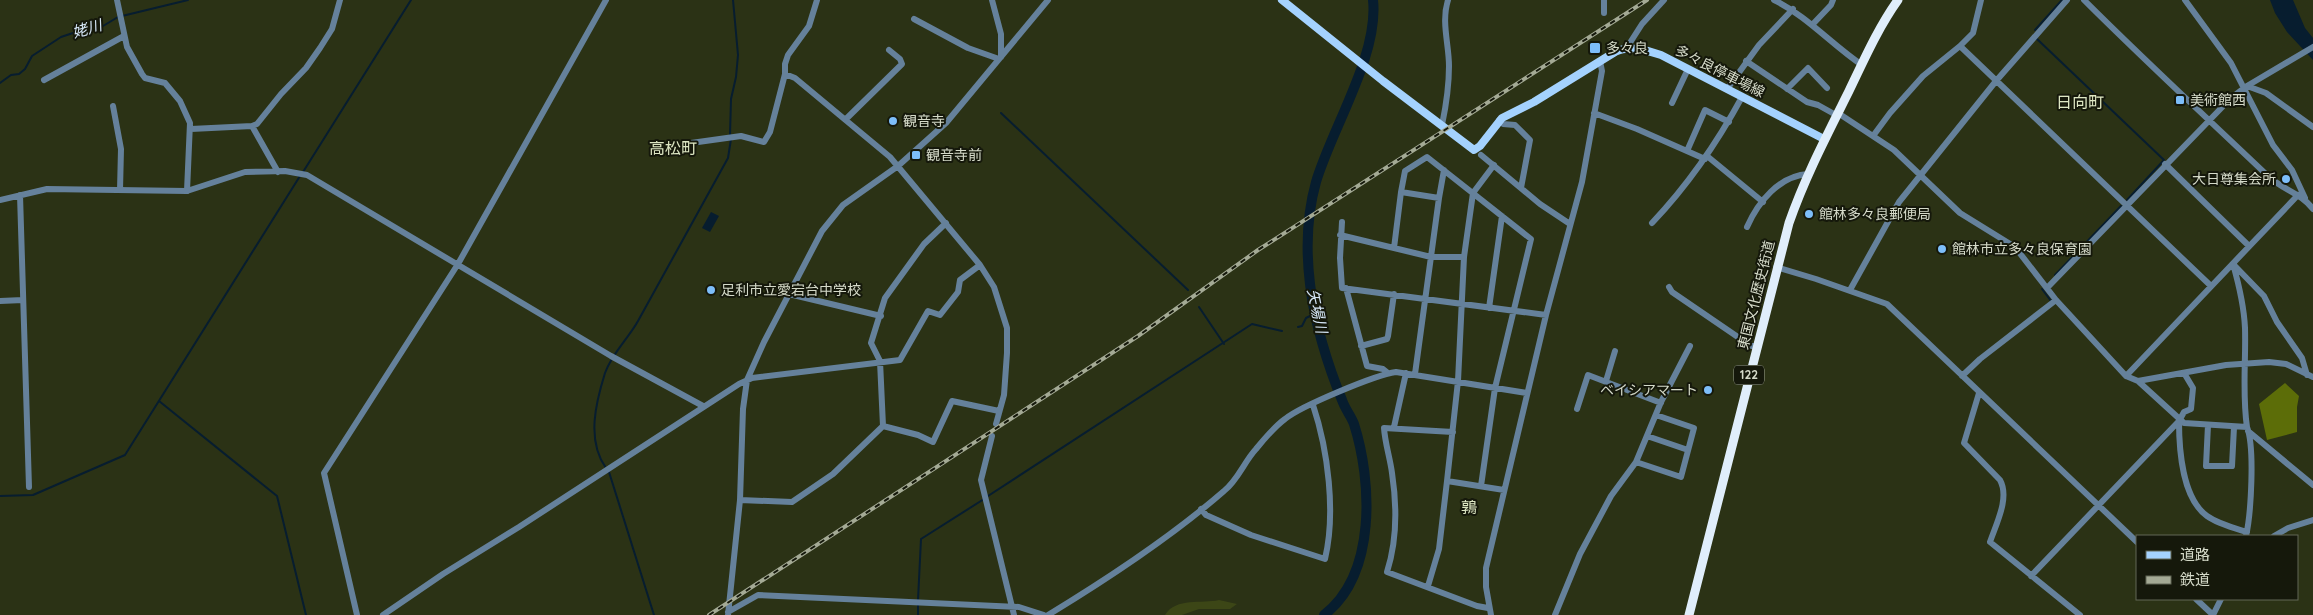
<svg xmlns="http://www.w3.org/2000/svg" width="2313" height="615" font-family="Quicksand,'Noto Sans JP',sans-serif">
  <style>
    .green { fill: #3c4616 }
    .forest { fill: #5c6d08 }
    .water { fill: #071d2f }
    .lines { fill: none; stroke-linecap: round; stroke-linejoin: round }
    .stream { stroke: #071d2f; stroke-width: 2 }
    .river { stroke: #071d2f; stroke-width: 10 }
    .minor { stroke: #65819b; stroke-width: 6 }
    .major { stroke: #a4d2fe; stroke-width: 8 }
    .highway { stroke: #e0eefb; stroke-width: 9 }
    .rail-casing { stroke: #a4aa95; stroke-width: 4 }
    .rail { stroke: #15180b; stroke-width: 2; stroke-dasharray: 5.5; stroke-linecap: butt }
    .poi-dot { fill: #7dbef9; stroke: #15180b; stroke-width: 2 }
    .labels { text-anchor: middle; stroke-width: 4; stroke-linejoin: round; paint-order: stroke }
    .shield { fill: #15180b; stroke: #9ba090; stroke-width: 1 }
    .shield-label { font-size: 12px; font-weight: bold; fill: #d5dac9 }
    .poi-label { font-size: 14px; fill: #d5dac9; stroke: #15180b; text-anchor: start }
    .street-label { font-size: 14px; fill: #d5dac9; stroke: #15180b }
    .water-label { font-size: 15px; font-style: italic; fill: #d4e5f5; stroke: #15180b }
    .quarter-label { font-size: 16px; fill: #dde6c3; stroke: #15180b }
  </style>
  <rect width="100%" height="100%" fill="#2b3215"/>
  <path class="green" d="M1219,600L1237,604L1230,609H1199L1182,615H1165C1176,597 1202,604 1219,600Z"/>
  <path class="forest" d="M2285,383L2299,396L2297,407V432L2267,440L2259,404Z"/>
  <path class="water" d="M2270,0H2293L2305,28L2313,38V60L2287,32L2275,13Z
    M711,212L719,216L710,232L702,228Z"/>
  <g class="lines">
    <path class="stream" d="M122,16L188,0
      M2035,30L2062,0
      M2037,39L2164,160L2127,200
      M0,83L11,75L19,74L25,69L32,56L61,37L82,30L103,26L118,17
      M1001,113L1188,290
      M730,135L731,99L736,77L738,55L733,0
      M303,172L411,0
      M2055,275L2121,206
      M2042,289L2051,301
      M1199,307L1224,344
      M1298,327L1302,326L1306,318L1316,313
      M159,401L277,496L306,615
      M606,468C586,440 596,402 605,373C612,353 628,339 638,321C668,267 698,212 728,158L731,139
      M609,472L654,615
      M0,496L33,495L125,455L300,176
      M988,496L1252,324L1282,331
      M918,600L921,539L984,499
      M918,615V605"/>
    <path class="river" d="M1324,615C1377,574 1372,481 1354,424C1351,416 1345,409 1342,400C1328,366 1314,321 1310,284C1306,251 1307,214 1316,182C1332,128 1379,55 1373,0"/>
    <path class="minor" d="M117,0L127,47L142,74L145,78L165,83L180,101L190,123L187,191
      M992,0L1001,34V57
      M1604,0V13
      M1774,0C1807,16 1831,44 1862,65
      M2084,0C2144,60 2207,118 2268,176C2283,190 2301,193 2313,209
      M2185,0L2231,63L2273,145L2292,170L2305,198
      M914,19L968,48L999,59
      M1812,25L1831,5L1833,0
      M1960,46L2211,286
      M1626,49L1642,24L1664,0
      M1746,61L1807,102L1818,105L1836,115
      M785,74L795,78L890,157L980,265L994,287L1007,328V353L1004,395L996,424
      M44,80L124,36
      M2247,86L2266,93L2313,127
      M1727,89L1759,45L1793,9
      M1787,89L1808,68L1827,88
      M1672,103L1688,69
      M113,106L121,149L120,190
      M1594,113L1637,129L1705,159
      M1838,113L1894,150L1960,213L2015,247L2056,300L2126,376L2138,381L2226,365L2269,362L2286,364L2313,377
      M846,119L902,64L900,59L889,50
      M1499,120L1503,124L1515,125L1530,140L1521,188
      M1442,125C1446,106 1449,86 1449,66C1449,44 1441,22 1448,0
      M252,126L278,172
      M191,129L252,126L257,124L281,94L306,68L320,48L332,29L340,0
      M1873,136L1890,113L1923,76L1960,46L1973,33L1981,0
      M691,143L741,136L764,142L770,132L785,74V64L788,55L809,26L817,0
      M1687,151L1705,110L1729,122
      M1481,155L1540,204L1570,224
      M1707,156L1763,202
      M2165,164L2249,246
      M1401,192L1405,171L1427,157L1531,239L1495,388L1481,486
      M20,195L29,487
      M1439,198L1444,170
      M0,200L47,189L187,191L245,172L285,171L307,175L611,356L703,406
      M1342,222L1340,258L1342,288L1546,315
      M946,223L924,244L885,298L871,343L880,361L883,426L918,435L933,442L952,401L999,411
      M1652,223C1688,185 1717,143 1742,97
      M1747,227C1758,202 1779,176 1808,174
      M1340,235L1431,257H1464
      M1394,248L1401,192L1439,198L1415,374
      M2233,264C2239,285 2244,306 2245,328C2246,361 2242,394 2247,427
      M2234,265L2264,296L2277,322L2302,358L2307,375
      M1776,267L1816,279L1887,304L2137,542
      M1669,287L1672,292L1751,346H1756
      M1346,288L1367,366L1383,369L1388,373
      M2047,288L2230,99L2247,86L2313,47
      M1850,290L1899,202L1996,81L2067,0
      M789,294L881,316
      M0,301L23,300
      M1489,308L1502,216
      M1361,346L1387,339L1388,336L1394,294
      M1962,376L1980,359L2056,300
      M2126,376L2298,195
      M1606,381L1615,351
      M2138,381L2184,423L2247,427C2255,448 2251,514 2246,536
      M1979,393L1964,443L2000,480C2010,498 1996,524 1990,542L2080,615
      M1577,409L1588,375L1661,403
      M2179,421C2179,448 2182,498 2207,516C2218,524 2234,528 2247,532
      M2208,425L2206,466H2232L2234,427
      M1394,427L1406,373
      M2248,431L2313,485
      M1453,432L1384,428C1385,443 1390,458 1392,473C1397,506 1397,541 1387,572L1477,606L1488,608
      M992,436L981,480L1014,615
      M1647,436L1688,450
      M1636,462L1681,477L1694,428L1656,415
      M1447,481L1504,490
      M740,500L792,502L833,474L883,426
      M1201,509L1206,515L1251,535L1325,559C1336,513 1328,450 1313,405
      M2274,536L2288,528L2313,520
      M2031,576L2179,421L2184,412L2191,409L2193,388L2184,373
      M1428,586L1439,549L1447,481L1458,381L1464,257L1473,193L1494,165
      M2196,599L2213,615
      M728,612L758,595L1019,607L1044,615
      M357,615L324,473L458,264L606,0
      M383,615L443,574L519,527L739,384L752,378L900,360L928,311L940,315L958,292L960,280L980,265
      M728,615L740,500L743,409L747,380L764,342L822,231L843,205L898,166L946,123L1048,0
      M1048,615C1109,578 1170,538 1224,491C1238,480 1244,462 1256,449C1265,438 1274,427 1285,419C1301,406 1375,375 1396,372L1527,393
      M1491,615L1486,587V568L1546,315L1582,182L1602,71L1600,61
      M1555,615L1580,554L1611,496L1636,462L1661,402L1690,346
      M2213,615L2221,599"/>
    <path class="major" d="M1282,0L1383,81L1474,150L1480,146L1502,118L1534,102L1615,52C1629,45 1646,50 1661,55L1824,139"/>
    <path class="highway" d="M1689,615L1789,223C1805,177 1827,135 1849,91C1864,60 1878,28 1898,0"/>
    <defs>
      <path id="rail" d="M709,615L1138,336L1258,250L1647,0"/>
    </defs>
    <use href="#rail" class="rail-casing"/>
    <use href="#rail" class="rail"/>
  </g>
  <g class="poi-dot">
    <rect x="1589" y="42" width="12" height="12" rx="2.5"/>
    <rect x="2175" y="95" width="10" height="10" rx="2.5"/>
    <circle cx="893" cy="121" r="5"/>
    <rect x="911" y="150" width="10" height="10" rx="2.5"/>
    <circle cx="2286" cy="179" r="5"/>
    <circle cx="1809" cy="214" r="5"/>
    <circle cx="1942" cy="249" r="5"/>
    <circle cx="711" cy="290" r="5"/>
    <circle cx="1708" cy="390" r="5"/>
  </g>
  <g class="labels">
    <rect class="shield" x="1734" y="365.5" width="30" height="19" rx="4"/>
    <g class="shield-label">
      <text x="1749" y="379">122</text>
    </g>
    <g class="poi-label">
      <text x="1606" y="53">多々良</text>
      <text x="2190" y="105">美術館西</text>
      <text x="903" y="126">観音寺</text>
      <text x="926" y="160">観音寺前</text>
      <text x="2276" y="184" text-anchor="end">大日尊集会所</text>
      <text x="1819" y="219">館林多々良郵便局</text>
      <text x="1952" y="254">館林市立多々良保育園</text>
      <text x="721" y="295">足利市立愛宕台中学校</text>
      <text x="1698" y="395" text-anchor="end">ベイシアマート</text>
    </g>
    <g class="street-label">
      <text transform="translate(1720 71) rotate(27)" y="5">多々良停車場線</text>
      <text transform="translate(1756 295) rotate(-76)" y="5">東国文化歴史街道</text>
    </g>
    <g class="water-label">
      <text transform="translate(87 29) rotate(-16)" y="5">姥川</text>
      <text transform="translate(1317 311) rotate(78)" y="5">矢場川</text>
    </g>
    <g class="quarter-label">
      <text x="2080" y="108">日向町</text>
      <text x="673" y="154">高松町</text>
      <text x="1469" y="513">鶉</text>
    </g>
  </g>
  <rect x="2136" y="535" width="162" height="65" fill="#15180b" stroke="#626657"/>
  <rect x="2146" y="551" width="25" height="8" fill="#a4d2fe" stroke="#626657"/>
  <text x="2180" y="560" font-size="15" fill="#d5dac9">道路</text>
  <rect x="2146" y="576" width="25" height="8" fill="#a4aa95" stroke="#626657"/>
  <text x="2180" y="585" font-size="15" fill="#d5dac9">鉄道</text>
</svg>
